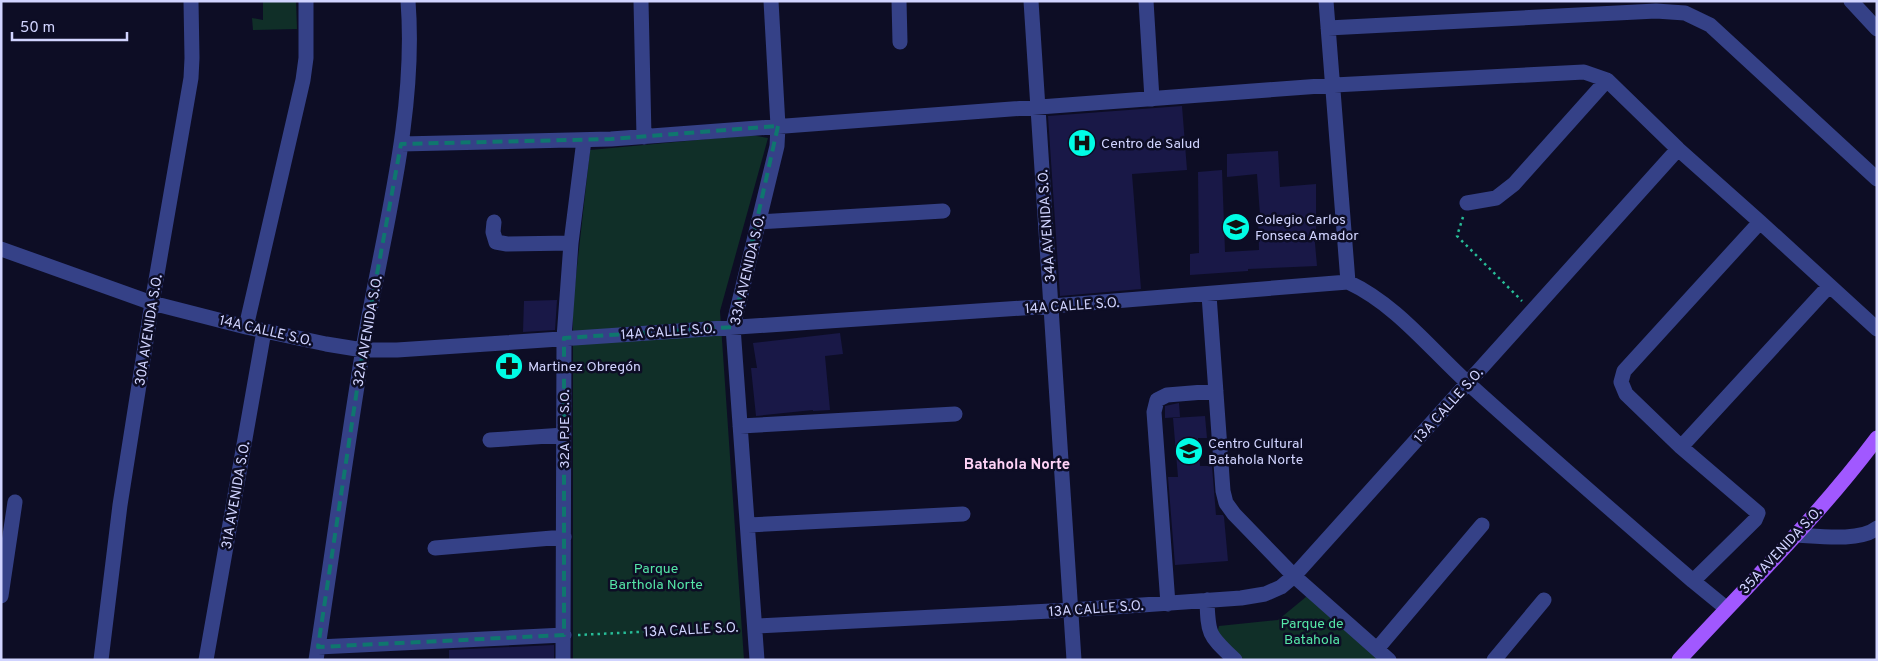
<svg xmlns="http://www.w3.org/2000/svg" width="1878" height="661" font-family="Overpass,sans-serif">
  <style>
    .green { fill: #102f28 }
    .building { fill: #191847 }
    .lines { fill: none; stroke-linecap: round; stroke-linejoin: round }
    .path { stroke: #27bc97; stroke-width: 2.5; stroke-dasharray: 2.5 4; stroke-linecap: butt }
    .minor { stroke: #354187; stroke-width: 15 }
    .major { stroke: #a158ff; stroke-width: 15 }
    .marked { fill: none; stroke: #0f766e; stroke-width: 4; stroke-dasharray: 10 6; stroke-linejoin: round }
    .labels { text-anchor: middle; stroke-width: 5; stroke-linejoin: round; paint-order: stroke }
    .poi-label { font-size: 14px; fill: #d1d4ff; stroke: #0d0d25; text-anchor: start }
    .street-label { font-size: 14px; fill: #d1d4ff; stroke: #0d0d25 }
    .park-label { font-size: 14px; fill: #55e6a7; stroke: #0d0d25 }
    .neighbourhood-label { font-size: 15px; font-weight: bold; fill: #ffd3f7; stroke: #0d0d25 }
  </style>
  <rect width="100%" height="100%" fill="#0d0d25"/>
  <path class="green" d="M263,1H296L297,29L253,30L252,18L263,20Z
    M751,135L768,138L720,311L744,660H573V303L590,150Z
    M1312,592L1389,660H1235L1215,641L1219,626L1278,620Z"/>
  <path class="building" d="M1182,106L1187,170L1132,174L1141,289L1060,296L1048,116Z
    M1278,151L1280,187L1316,184V231L1314,232L1317,266L1248,269V271L1190,275V254L1199,253L1198,172L1222,170L1225,252L1259,250L1258,215H1260L1257,174L1227,177V154Z
    M557,300L555,330L523,332L524,301Z
    M840,333L843,354L825,356L830,410L813,411V410L756,416L751,368H757L753,343Z
    M1179,403L1180,417L1165,418V406Z
    M1205,416L1207,438H1198L1200,466H1212L1216,515H1223L1224,517L1228,561L1175,565L1168,477H1178L1173,418Z
    M554,645V660H449V650Z"/>
  <g class="lines">
    <path class="path" d="M1463,217L1457,236L1522,301
      M578,635L740,627"/>
    <path class="minor" d="M641,1L644,137
      M899,1L900,42
      M1031,1L1074,660
      M1146,1L1152,99
      M1326,1L1348,282C1397,305 1430,349 1470,385C1543,451 1618,516 1693,581L1726,608
      M1851,1L1877,29
      M1328,28L1656,11L1685,13L1710,25L1877,179
      M401,144L611,139L1334,85L1584,72L1607,80L1678,149L1760,222L1877,329
      M1467,203L1496,198L1514,184L1607,80
      M494,222L493,232L496,242L507,244L571,243
      M758,222L943,211
      M1,249L152,303L246,327L326,344L363,350H397L1052,306L1348,282
      M1209,295L1223,491L1226,503L1234,514L1294,576L1389,660
      M246,327L303,80L306,58V1
      M740,426L955,414
      M490,440L564,435
      M1681,447L1829,286
      M748,525L963,514
      M1795,535C1817,536 1860,542 1877,528
      M435,548L564,537
      M1693,581L1755,520L1758,513L1681,447L1626,394L1621,382L1624,371L1760,222
      M1,596L15,502
      M1207,600C1208,636 1209,635 1235,660
      M1168,604L1154,412L1157,400L1167,395L1216,391
      M755,626L1071,610L1241,598L1265,594L1281,587L1294,576L1678,149
      M318,647L564,635
      M1377,649L1482,525
      M101,660L120,505L152,303L191,78L192,58L191,1
      M206,660L264,331
      M316,660C332,556 346,452 363,349C382,236 417,116 408,1
      M563,660L564,338L571,243L584,140
      M757,660L733,327L777,146L778,126L771,1
      M1494,660L1544,600"/>
    <path class="major" d="M1679,660C1746,587 1818,517 1877,438"/>
  </g>
  <path class="marked" d="M778,126L733,327L564,338V635L318,647L363,350L401,144L611,139Z"/>
  <defs>
    <symbol id="hospital-disc" viewBox="-11 -11 22 22"><circle r="9.5" fill="#00fce5" stroke="#0d0d25"/><path d="M-5-5h3v3.5h4V-5h3V5h-3V1.5h-4V5h-3Z" fill="#111"/></symbol>
    <symbol id="school-disc" viewBox="-11 -11 22 22"><circle r="9.5" fill="#00fce5" stroke="#0d0d25"/><path d="M0-5L7-2L0 1L-7-2ZM-4 1L0 2.5L4 1V4Q0 6-4 4Z" fill="#111"/></symbol>
    <symbol id="pharmacy-disc" viewBox="-11 -11 22 22"><circle r="9.5" fill="#00fce5" stroke="#0d0d25"/><path d="M-2-6h4v4h4v4h-4v4h-4v-4h-4v-4h4Z" fill="#111"/></symbol>
  </defs>
  <g fill-rule="evenodd">
    <use href="#hospital-disc" x="1066" y="127" width="32" height="32"/>
    <use href="#school-disc" x="1220" y="211" width="32" height="32"/>
    <use href="#pharmacy-disc" x="493" y="350" width="32" height="32"/>
    <use href="#school-disc" x="1173" y="435" width="32" height="32"/>
  </g>
  <g class="labels">
    <g class="poi-label">
      <text x="1101" y="148">Centro de Salud</text>
      <text x="1255" y="224">Colegio Carlos<tspan x="1255" dy="16">Fonseca Amador</tspan></text>
      <text x="528" y="371">Martinez Obregón</text>
      <text x="1208" y="448">Centro Cultural<tspan x="1208" dy="16">Batahola Norte</tspan></text>
    </g>
    <g class="street-label">
      <text transform="translate(1046 226) rotate(-94)" y="5">34A AVENIDA S.O.</text>
      <text transform="translate(747 270) rotate(-77)" y="5">33A AVENIDA S.O.</text>
      <text transform="translate(1072 305) rotate(-4)" y="5">14A CALLE S.O.</text>
      <text transform="translate(148 330) rotate(-81)" y="5">30A AVENIDA S.O.</text>
      <text transform="translate(266 330) rotate(13)" y="5">14A CALLE S.O.</text>
      <text transform="translate(367 331) rotate(-80)" y="5">32A AVENIDA S.O.</text>
      <text transform="translate(668 331) rotate(-4)" y="5">14A CALLE S.O.</text>
      <text transform="translate(1448 405) rotate(-48)" y="5">13A CALLE S.O.</text>
      <text transform="translate(564 429) rotate(-90)" y="5">32A PJE S.O.</text>
      <text transform="translate(235 495) rotate(-80)" y="5">31A AVENIDA S.O.</text>
      <text transform="translate(1780 550) rotate(-47)" y="5">35A AVENIDA S.O.</text>
      <text transform="translate(1096 608) rotate(-4)" y="5">13A CALLE S.O.</text>
      <text transform="translate(691 629) rotate(-3)" y="5">13A CALLE S.O.</text>
    </g>
    <g class="park-label">
      <text x="656" y="573">Parque<tspan x="656" dy="16">Barthola Norte</tspan></text>
      <text x="1312" y="628">Parque de<tspan x="1312" dy="16">Batahola</tspan></text>
    </g>
    <g class="neighbourhood-label">
      <text x="1017" y="469">Batahola Norte</text>
    </g>
  </g>
  <rect width="1878" height="661" fill="none" stroke="#d1d4ff" stroke-width="5"/>
  <path d="M12 32v8h115v-8" fill="none" stroke="#d1d4ff" stroke-width="2.5"/>
  <text x="20" y="32" font-size="15" fill="#d1d4ff" stroke="#0d0d25" stroke-width="4" paint-order="stroke">50 m</text>
</svg>
